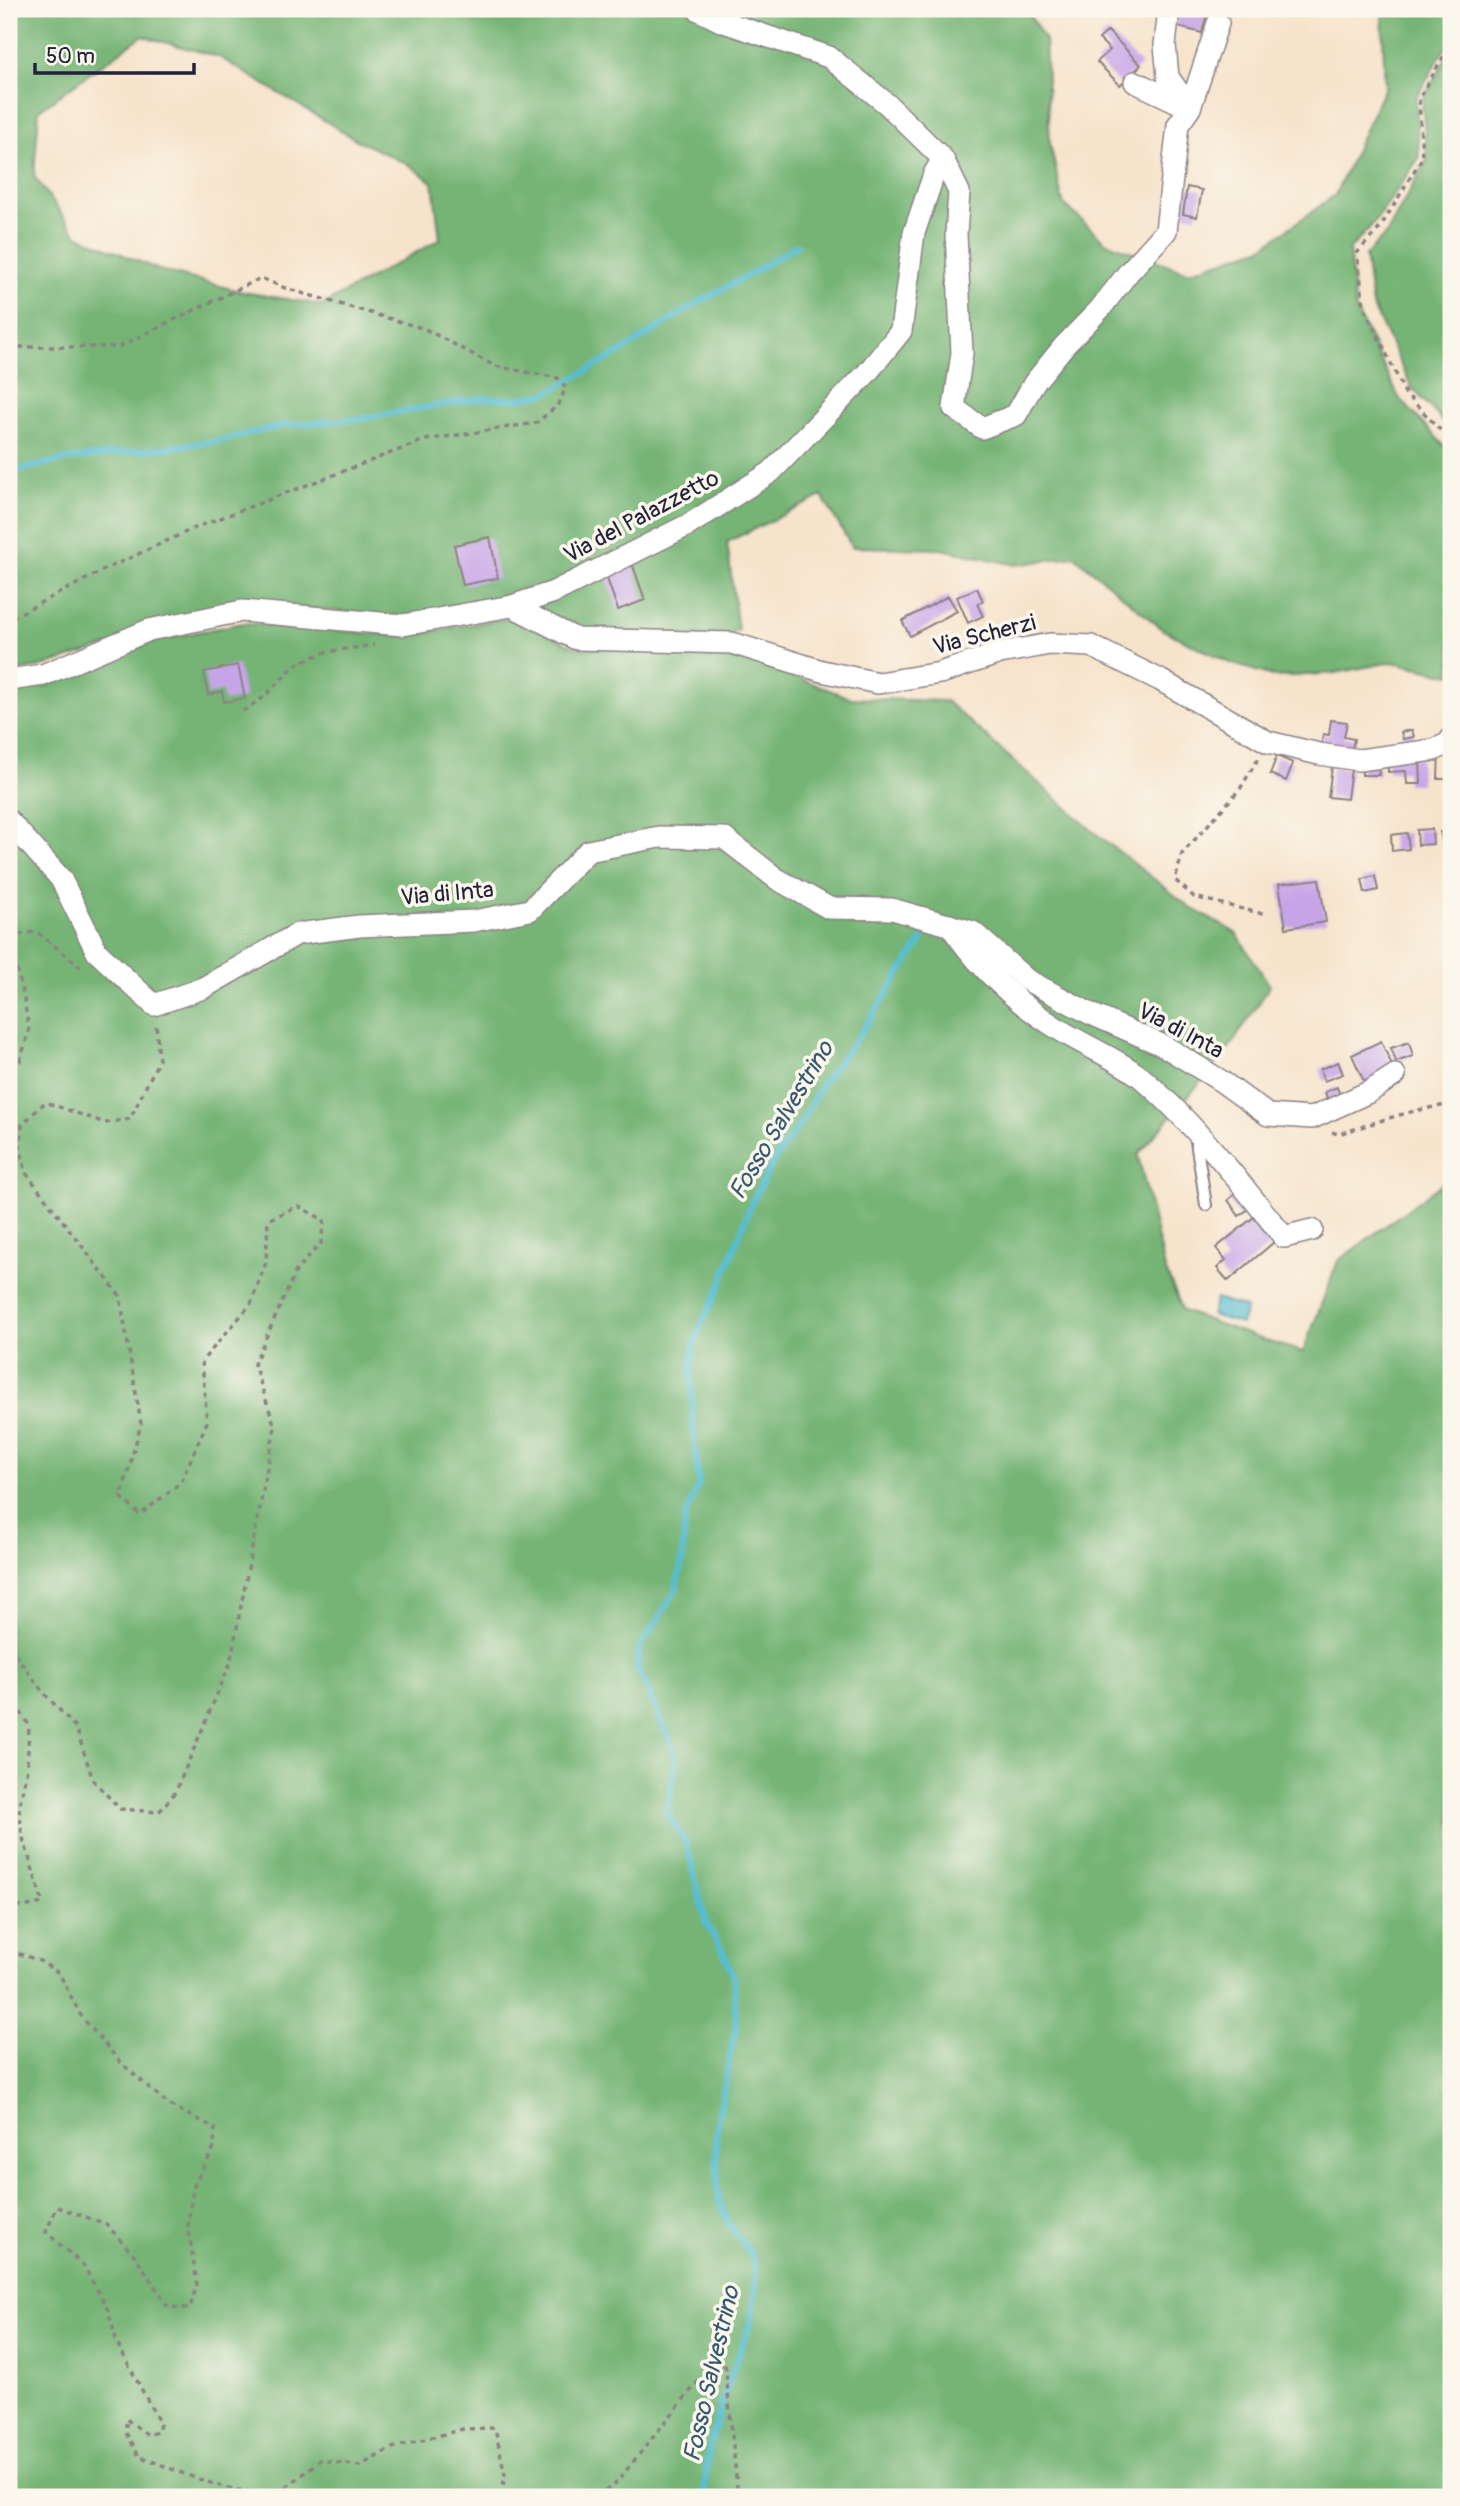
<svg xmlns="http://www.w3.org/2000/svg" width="1460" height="2506" font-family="Pangolin,sans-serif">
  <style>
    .forest { fill: #75b475; stroke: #4c6b58; stroke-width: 2; fill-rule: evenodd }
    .water { fill: #55bdd2; stroke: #3c7086; stroke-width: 2 }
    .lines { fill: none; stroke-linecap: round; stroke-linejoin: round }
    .stream { stroke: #55bdd2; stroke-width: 6 }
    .building { fill: #c7a4e8 }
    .service-casing { stroke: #8c8283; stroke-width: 14 }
    .minor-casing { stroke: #8c8283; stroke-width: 24 }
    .path { stroke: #8c8283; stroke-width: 3.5; stroke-dasharray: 5 5; stroke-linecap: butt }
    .service { stroke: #fff; stroke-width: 10 }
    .minor { stroke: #fff; stroke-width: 21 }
    .labels { text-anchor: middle; stroke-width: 7; stroke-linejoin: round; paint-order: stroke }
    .street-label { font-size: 23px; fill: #22223b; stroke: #fbf7ec }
    .water-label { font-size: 24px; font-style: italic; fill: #345870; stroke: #fbf7ec }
  </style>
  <rect width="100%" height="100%" fill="#fbf7ec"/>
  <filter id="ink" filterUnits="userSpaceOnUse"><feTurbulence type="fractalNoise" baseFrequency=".0143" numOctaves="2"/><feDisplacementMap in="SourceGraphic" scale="14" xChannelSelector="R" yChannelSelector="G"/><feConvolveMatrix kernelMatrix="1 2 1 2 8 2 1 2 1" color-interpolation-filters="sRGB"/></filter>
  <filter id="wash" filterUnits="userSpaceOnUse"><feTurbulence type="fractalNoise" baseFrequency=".00686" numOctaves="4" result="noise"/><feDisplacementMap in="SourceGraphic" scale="28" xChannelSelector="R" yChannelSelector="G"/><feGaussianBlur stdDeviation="1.57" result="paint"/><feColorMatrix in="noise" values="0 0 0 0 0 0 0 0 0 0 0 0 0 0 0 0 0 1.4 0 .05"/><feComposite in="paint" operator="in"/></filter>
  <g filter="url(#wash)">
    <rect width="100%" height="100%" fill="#f6e3cb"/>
    <path class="forest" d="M9,9H1026L1045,40L1050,144L1063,203L1105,242L1188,272L1263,247L1335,195L1385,87L1382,9H1451V48L1444,50L1416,98L1419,158L1374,223L1349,250L1356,310L1399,398L1451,453V675L1392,662L1335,673L1276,677L1230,663L1163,630L1075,556L1016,565L942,549L852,547L822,496L727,542L738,630L728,637L578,633L510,599L403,617L242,603L41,667L9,672ZM142,36L219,57L357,140L411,166L433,183L440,239L322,305L243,292L159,270L77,235L34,176L39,110Z
      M1448,55H1451V430L1412,388L1372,305L1365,256L1387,233L1427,159L1422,100Z
      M514,617L574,647L730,651L850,698L946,701L1095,833L1191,908L1236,933L1270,986L1230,1047L1138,1155L1165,1269L1183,1311L1266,1341L1303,1352L1338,1261L1451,1177V2497H9V691L46,686L153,641L243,623L403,636Z"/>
    <path class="water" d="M1216,1299L1246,1308L1241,1324L1211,1315Z"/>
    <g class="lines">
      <path class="stream" d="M9,25L21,9
        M9,472L64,460L219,441L285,425L359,419L463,401L487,398L517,399L547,393L621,352L694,305L752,273L797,245
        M706,2497C699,2453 736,2364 751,2320L755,2296V2272L751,2254L728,2223L720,2203L718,2188L716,2142L718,2119L736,2026L734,1980L726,1957L706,1923L687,1845L667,1812L676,1761L673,1748L637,1666L639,1649L675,1592L682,1562L685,1518L699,1483L694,1439L691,1376L694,1346L702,1323L719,1289L752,1202L774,1161L804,1118L822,1083L859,1036L922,940"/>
    </g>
    <g id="blocks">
      <path class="building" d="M1179,9H1208L1202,33L1175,26Z
        M1108,31L1141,65L1120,85L1097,62L1110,50L1099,39Z
        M1187,187L1202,190L1197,217L1183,214Z
        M490,537L498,578L463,585L454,545Z
        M632,563L645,600L618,610L605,573Z
        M977,588L983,601L977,604L983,616L968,623L957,597Z
        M948,596L957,611L910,636L902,621Z
        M238,665L245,698L224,702L222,691L208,695L204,672Z
        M1331,720L1347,722L1344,737L1354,739L1351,753L1321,748L1323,734L1329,735Z
        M1412,730L1414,737L1403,739L1401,732Z
        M1451,749V795H1450L1446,779H1438L1439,750Z
        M1277,756L1293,763L1286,781L1270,774Z
        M1420,757L1421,784H1407L1406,771L1388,772V759Z
        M1378,764L1379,775H1362V765Z
        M1332,767L1351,769L1347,799L1328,797Z
        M1432,829L1433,844L1418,845L1417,830Z
        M1451,829V841L1443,843L1440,832Z
        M1407,833L1409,849L1392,851L1391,835Z
        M1375,876L1378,890L1365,893L1362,879Z
        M1319,879L1326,922L1286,928L1279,884Z
        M1381,1041L1394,1070L1365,1084L1352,1055Z
        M1409,1042L1413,1056L1396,1062L1391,1048Z
        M1338,1062L1343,1074L1324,1081L1320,1069Z
        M1337,1087L1340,1096L1328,1101L1325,1092Z
        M1239,1191L1251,1207L1239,1216L1228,1200Z
        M1254,1217L1274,1242L1228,1281L1217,1268L1226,1260L1216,1248Z"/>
    </g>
  </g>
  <g filter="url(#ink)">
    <use href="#blocks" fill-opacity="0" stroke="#8c8283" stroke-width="2"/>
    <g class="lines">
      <defs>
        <path id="service" d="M1195,1135L1206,1205"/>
        <path id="minor" d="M1135,82L1190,108L1218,23
          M943,159L959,192L956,234L962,353L954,408L982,428L1016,415L1034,383L1064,346L1100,309L1128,273L1166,231L1178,125L1190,108L1168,77L1165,45L1169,9
          M512,606L576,639L732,643L822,671L878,683L940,673L1000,653L1050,644L1091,646L1160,680L1268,742L1319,754L1359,760L1434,750L1449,743L1451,739
          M9,680L43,675L149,630L242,611L403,625L512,606L554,592L690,524L771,472L867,373L901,331L914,233L934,174L943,159L887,104L829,57L721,21L697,9
          M9,821L61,879L97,952L154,1005L203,988L297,934L359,926L474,921L530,910L588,851L659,837L724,838L777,879L829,908L892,909L973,932L1027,980L1091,1014L1164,1046L1221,1081L1268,1115L1312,1118L1369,1092L1395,1075
          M950,925C979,968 1016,1003 1060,1030C1085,1046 1122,1061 1143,1079C1196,1125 1240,1183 1284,1237L1312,1230"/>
      </defs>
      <use href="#service" class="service-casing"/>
      <use href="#minor" class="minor-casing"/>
      <path class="path" d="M1451,51L1446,52L1419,99L1422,158L1380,228L1357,253L1364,307L1405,393L1451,441
        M9,347H118L261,278L285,288L425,329L495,366L558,378L566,388L557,406L536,423L425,440L197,527L106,569L9,619
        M243,711L264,697L295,665L325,652L374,645
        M1258,759L1240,789L1182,854L1175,880L1194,897L1263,914
        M9,935L37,932L81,967
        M9,940L23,993L29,1031L20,1061L9,1063
        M1332,1132L1338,1134C1376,1123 1413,1108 1451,1105
        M9,1646L43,1692L76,1728L93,1780L120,1809L159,1812L176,1791L230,1664L275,1427L254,1364L296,1271L321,1243L324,1220L298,1206L268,1220L266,1262L251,1304L202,1361L207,1422L181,1482L140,1515L121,1497L141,1424L120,1296L26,1173L20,1147L22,1125L45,1102L105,1123L130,1119L159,1060L156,1025
        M9,1695L29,1725L27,1768L19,1808L22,1835L43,1903L23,1907L9,1904
        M9,1950L40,1961L59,1973L81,2016L120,2062L169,2105L215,2128L214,2148L194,2185L191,2202L188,2226L197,2284L190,2308L168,2307L136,2257L106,2224L57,2207L46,2232L84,2266L108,2310L117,2343L160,2424L158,2432L148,2435L126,2419V2433L139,2456C174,2469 251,2506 285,2487C298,2480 309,2469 320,2460L360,2466L392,2448L463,2429L495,2428L505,2475L501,2497
        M283,2489L322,2494L323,2497
        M597,2497L616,2483L697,2383L725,2362L738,2497"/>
      <use href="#service" class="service"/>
      <use href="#minor" class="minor"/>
    </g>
  </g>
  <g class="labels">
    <g class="street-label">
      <text transform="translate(641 516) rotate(-28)" y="8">Via del Palazzetto</text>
      <text transform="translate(984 634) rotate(-14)" y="8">Via Scherzi</text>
      <text transform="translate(447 893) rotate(-5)" y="8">Via di Inta</text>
      <text transform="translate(1181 1030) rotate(28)" y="8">Via di Inta</text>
    </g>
    <g class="water-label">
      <text transform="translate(781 1120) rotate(-59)" y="8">Fosso Salvestrino</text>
      <text transform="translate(711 2374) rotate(-77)" y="8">Fosso Salvestrino</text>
    </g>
  </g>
  <rect width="1460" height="2506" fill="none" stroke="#fbf7ec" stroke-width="35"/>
  <path d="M35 63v10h159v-10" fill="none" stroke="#22223b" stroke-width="3.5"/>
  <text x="46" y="63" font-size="21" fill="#22223b" stroke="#fbf7ec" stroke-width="5" paint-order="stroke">50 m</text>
</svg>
